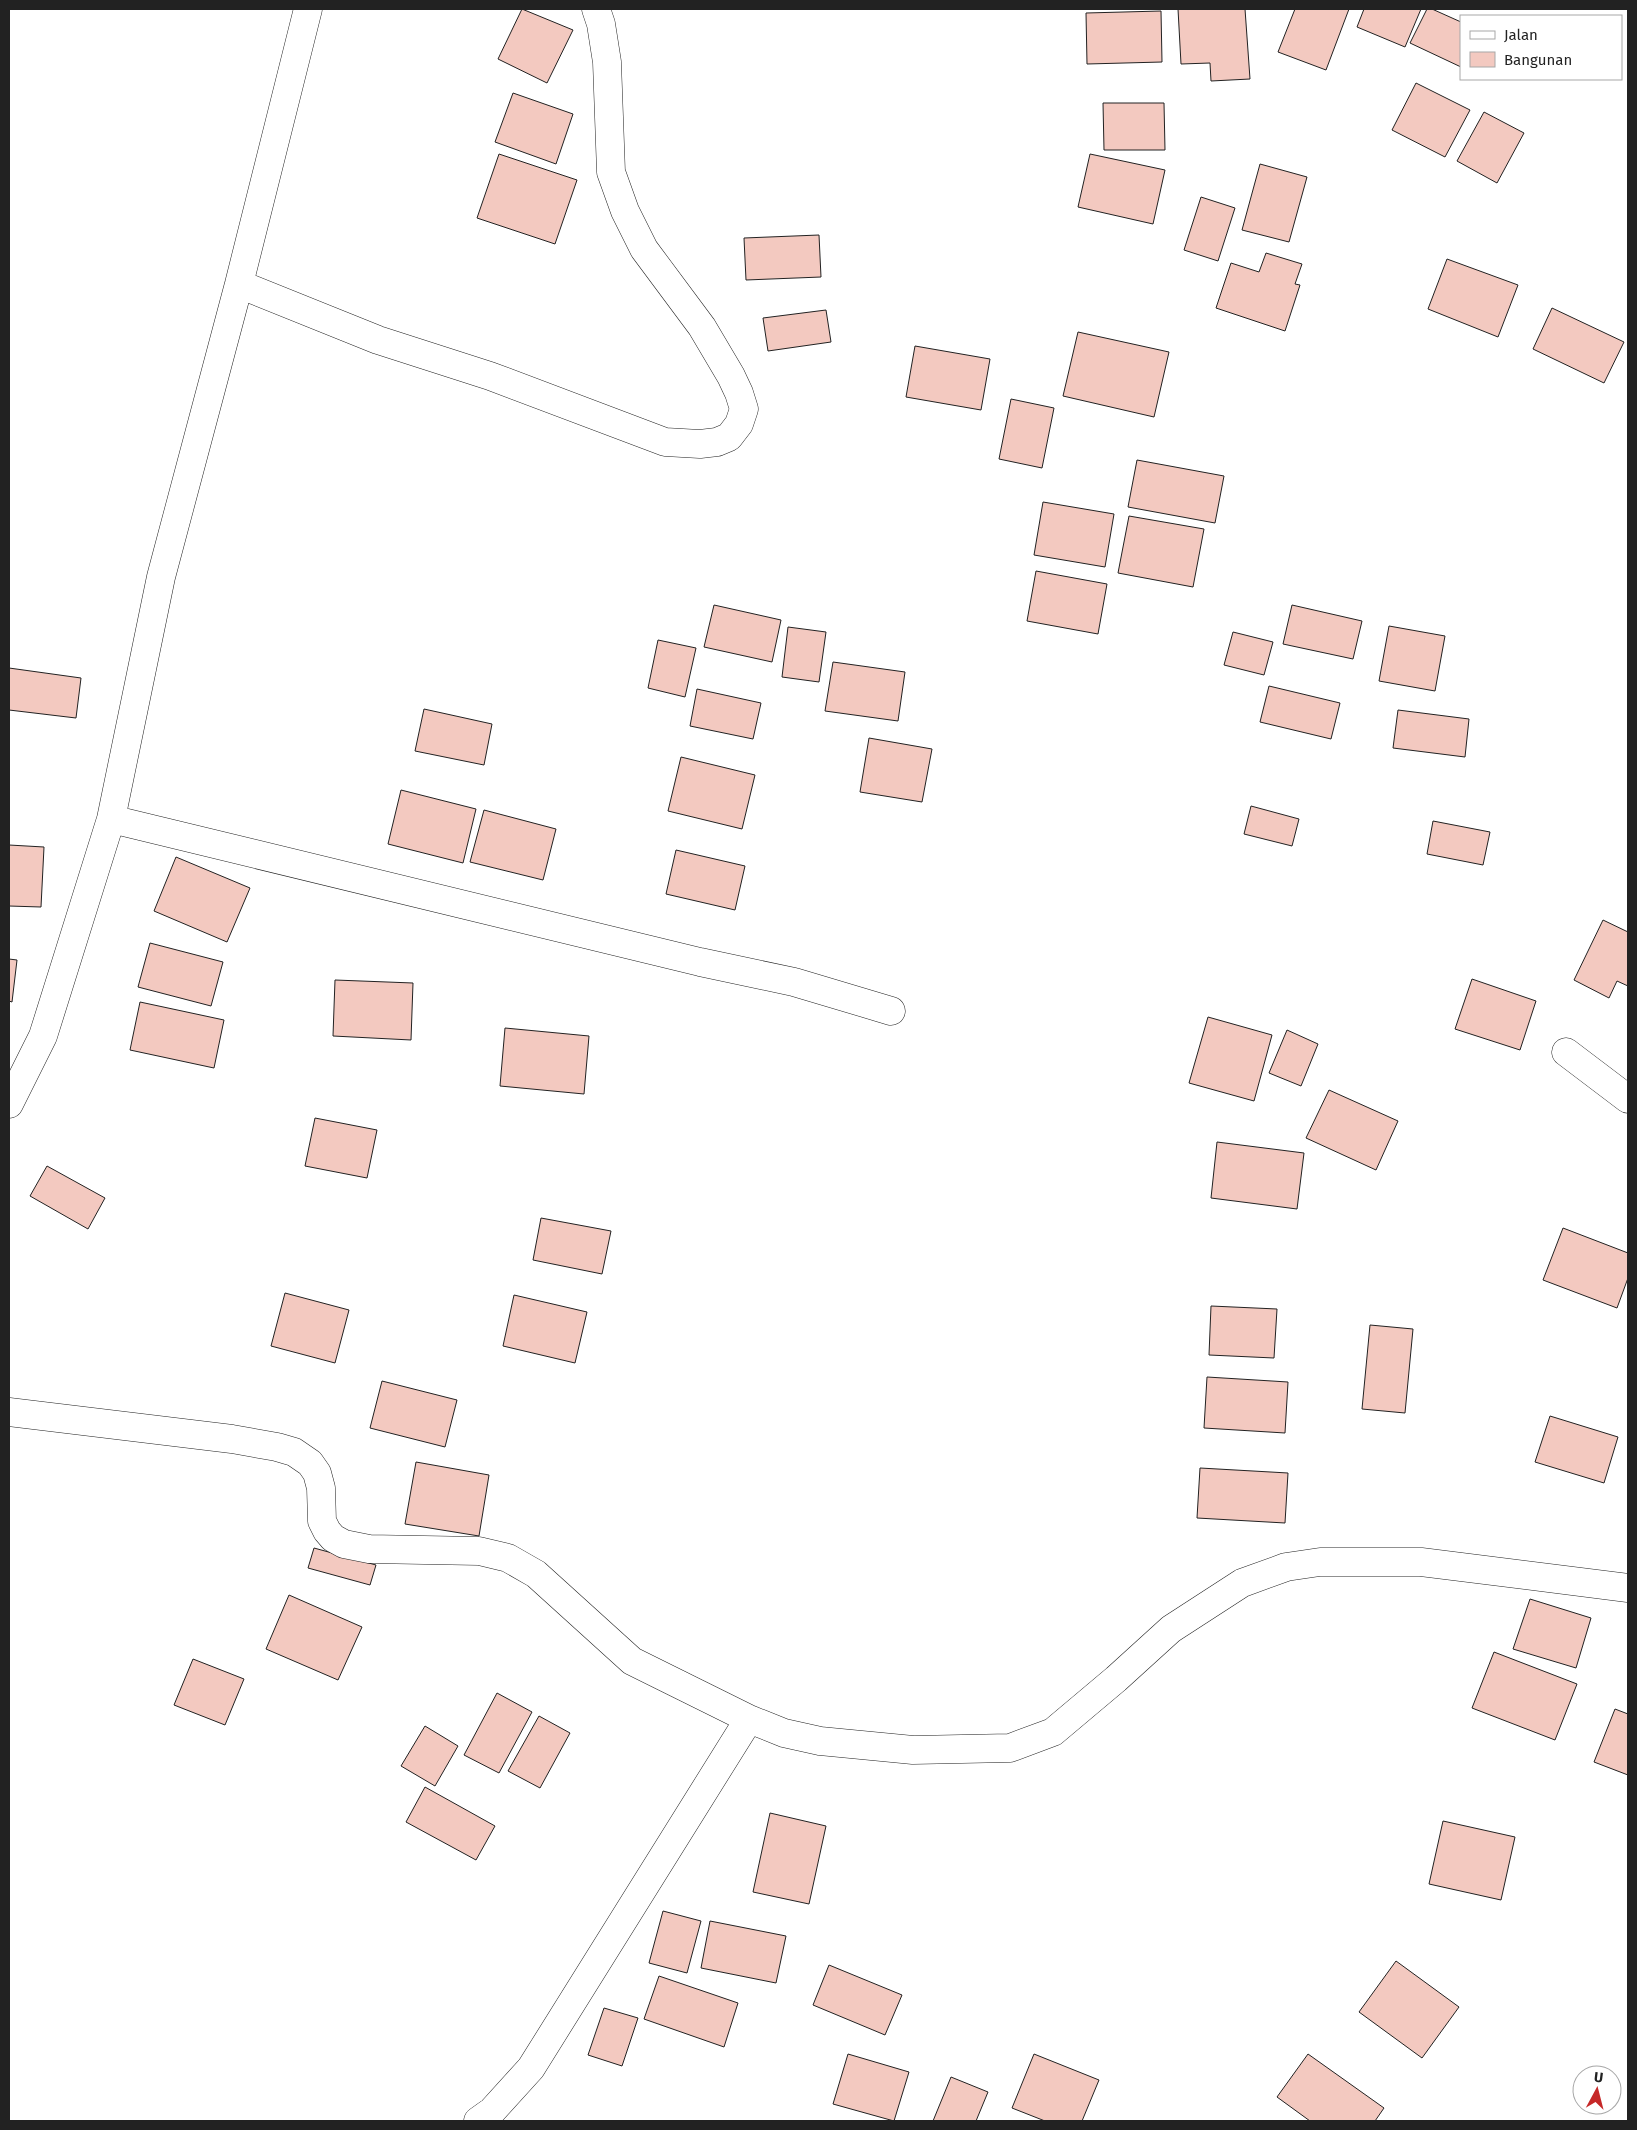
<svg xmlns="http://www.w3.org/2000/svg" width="1637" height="2130" font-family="'Fira Sans',sans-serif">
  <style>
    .building { fill: #f3c9c0; stroke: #222 }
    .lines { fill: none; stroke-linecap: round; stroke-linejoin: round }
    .minor-casing { stroke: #222; stroke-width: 29 }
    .minor { stroke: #fff; stroke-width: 28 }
  </style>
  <rect width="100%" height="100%" fill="#fff"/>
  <path class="building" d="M522,9L573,30L547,83L498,59Z
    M1178,9H1245L1250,79L1211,81L1210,63L1181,64Z
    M1295,9H1349L1326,70L1278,52Z
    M1364,9H1421L1405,47L1357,27Z
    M1427,9H1432L1461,22V67L1410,43Z
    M1161,11L1162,62L1087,64L1086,13Z
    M1416,83L1470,110L1445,157L1392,130Z
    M513,93L573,114L556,164L495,142Z
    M1103,103H1164L1165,150H1104Z
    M1484,112L1524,133L1497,183L1457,161Z
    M499,154L577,180L555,244L477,218Z
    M1090,154L1165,170L1153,224L1078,207Z
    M1260,164L1307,177L1289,242L1242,230Z
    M1201,197L1235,208L1218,261L1184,250Z
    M819,235L821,277L746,280L744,238Z
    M1266,253L1302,264L1295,284L1300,285L1285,331L1216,308L1231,263L1259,272Z
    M1447,259L1518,285L1498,337L1428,309Z
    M1552,308L1624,342L1604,383L1533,349Z
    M826,310L831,342L768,351L763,318Z
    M1078,332L1169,352L1154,417L1063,396Z
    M915,346L990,359L981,410L906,397Z
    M1011,399L1054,408L1042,468L999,459Z
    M1137,460L1224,476L1215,523L1128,507Z
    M1043,502L1114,514L1105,567L1034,555Z
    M1129,516L1204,529L1193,587L1118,573Z
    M1036,571L1107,584L1098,634L1027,621Z
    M714,605L781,620L772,662L704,647Z
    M1292,605L1362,621L1353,659L1283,644Z
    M1389,626L1445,636L1435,691L1379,681Z
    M788,627L826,632L819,682L782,677Z
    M1233,632L1273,642L1264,675L1224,665Z
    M658,640L696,648L685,697L648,688Z
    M833,662L905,672L898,721L825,711Z
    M9,668L81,678L76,718L9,710Z
    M1269,686L1340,703L1331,739L1260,722Z
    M697,689L761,703L753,739L690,726Z
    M424,709L492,724L484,765L415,751Z
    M1398,710L1469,719L1465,757L1393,748Z
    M869,738L932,749L922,802L860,792Z
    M681,757L755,775L742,829L668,811Z
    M401,790L476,809L463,863L388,844Z
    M1251,806L1299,819L1292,846L1244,834Z
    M484,810L556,829L543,880L470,862Z
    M1433,821L1490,832L1483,865L1427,854Z
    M9,845L44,847L41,907L9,906Z
    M676,850L745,866L735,910L666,894Z
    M176,857L250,888L227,942L154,911Z
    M1603,920L1628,932V986L1617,981L1609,998L1574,980Z
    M150,943L223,962L211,1006L138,987Z
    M9,959L17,960L12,1002L9,1001Z
    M1472,979L1536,1001L1520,1050L1455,1029Z
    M335,980L413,983L411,1040L333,1036Z
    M140,1002L224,1020L214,1068L130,1050Z
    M1208,1017L1272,1035L1254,1101L1189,1083Z
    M505,1028L589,1036L584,1094L500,1086Z
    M1287,1030L1318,1044L1301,1086L1269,1073Z
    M1329,1090L1398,1121L1376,1170L1306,1138Z
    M315,1118L377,1130L367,1178L305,1166Z
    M1217,1142L1304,1153L1297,1209L1211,1198Z
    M47,1166L105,1198L88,1229L30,1196Z
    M541,1218L611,1231L602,1274L533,1260Z
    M1563,1228L1628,1253V1278L1617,1308L1543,1280Z
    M285,1293L349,1310L335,1363L271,1346Z
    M514,1295L587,1312L575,1363L503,1346Z
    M1211,1306L1277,1309L1274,1358L1209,1355Z
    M1370,1325L1413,1329L1405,1413L1362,1409Z
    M1207,1377L1288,1382L1285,1433L1204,1428Z
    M382,1381L457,1400L445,1447L370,1428Z
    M1550,1416L1618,1437L1604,1483L1535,1462Z
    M416,1462L489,1475L479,1536L405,1524Z
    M1200,1468L1288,1473L1285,1523L1197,1518Z
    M314,1548L376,1565L370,1585L308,1568Z
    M289,1595L362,1627L338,1680L266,1649Z
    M1530,1599L1591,1618L1576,1668L1513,1649Z
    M1494,1652L1577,1684L1555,1740L1472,1708Z
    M193,1659L244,1679L225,1725L174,1705Z
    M497,1693L532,1712L499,1773L464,1755Z
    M1615,1709L1628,1714V1775L1594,1762Z
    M539,1716L570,1733L540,1788L508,1771Z
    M425,1726L458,1746L435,1786L401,1766Z
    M425,1787L495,1826L476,1860L406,1822Z
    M770,1813L826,1826L809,1904L753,1892Z
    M1443,1821L1515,1837L1501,1900L1429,1884Z
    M663,1911L701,1921L687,1973L649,1963Z
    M710,1921L786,1936L776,1983L701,1968Z
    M1396,1961L1459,2007L1422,2058L1359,2012Z
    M829,1965L902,1995L885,2035L813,2005Z
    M659,1976L738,2003L724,2047L644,2019Z
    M604,2008L638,2018L622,2066L588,2055Z
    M848,2054L909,2072L894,2121L833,2104Z
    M1034,2054L1099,2080L1082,2121H1045L1012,2108Z
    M1308,2054L1384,2108L1375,2121H1310L1277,2097Z
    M951,2077L988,2092L976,2121H933Z"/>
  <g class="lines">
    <defs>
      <path id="minor" d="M239,284L378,340L490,376L665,442L700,444L717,442L729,437L739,424L744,409L739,393L731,376L702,327L644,249L625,211L611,172L607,62L601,24L596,9
        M111,819L700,962L794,982L891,1011
        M1566,1052L1628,1099
        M9,1104L43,1036L111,819L161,577L239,284L308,9
        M9,1412L232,1439L277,1447L294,1452L310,1463L317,1473L321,1488L322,1521L327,1531L333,1538L344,1544L369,1549L479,1551L508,1558L536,1574L632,1661L749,1719L784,1733L820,1741L913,1750L1010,1748L1053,1732L1116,1679L1171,1629L1242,1583L1286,1567L1320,1562H1421L1628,1588
        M478,2121L492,2111L531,2068L749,1719"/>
    </defs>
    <use href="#minor" class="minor-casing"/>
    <use href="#minor" class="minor"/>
  </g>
  <rect width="1637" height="2130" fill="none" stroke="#222222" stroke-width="20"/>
  <rect x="1460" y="15" width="162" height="65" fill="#ffffff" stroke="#a7a7a7"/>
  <rect x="1470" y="31" width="25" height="8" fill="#ffffff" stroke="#a7a7a7"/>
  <text x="1504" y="40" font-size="15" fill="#222222">Jalan</text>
  <rect x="1470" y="52" width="25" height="15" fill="#f3c9c0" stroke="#a7a7a7"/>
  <text x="1504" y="65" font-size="15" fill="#222222">Bangunan</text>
  <g transform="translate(1597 2090) rotate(7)"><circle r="24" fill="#ffffff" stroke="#a7a7a7"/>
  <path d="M0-4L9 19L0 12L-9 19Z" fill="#c62828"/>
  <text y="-8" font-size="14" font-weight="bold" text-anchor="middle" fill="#222222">U</text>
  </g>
</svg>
